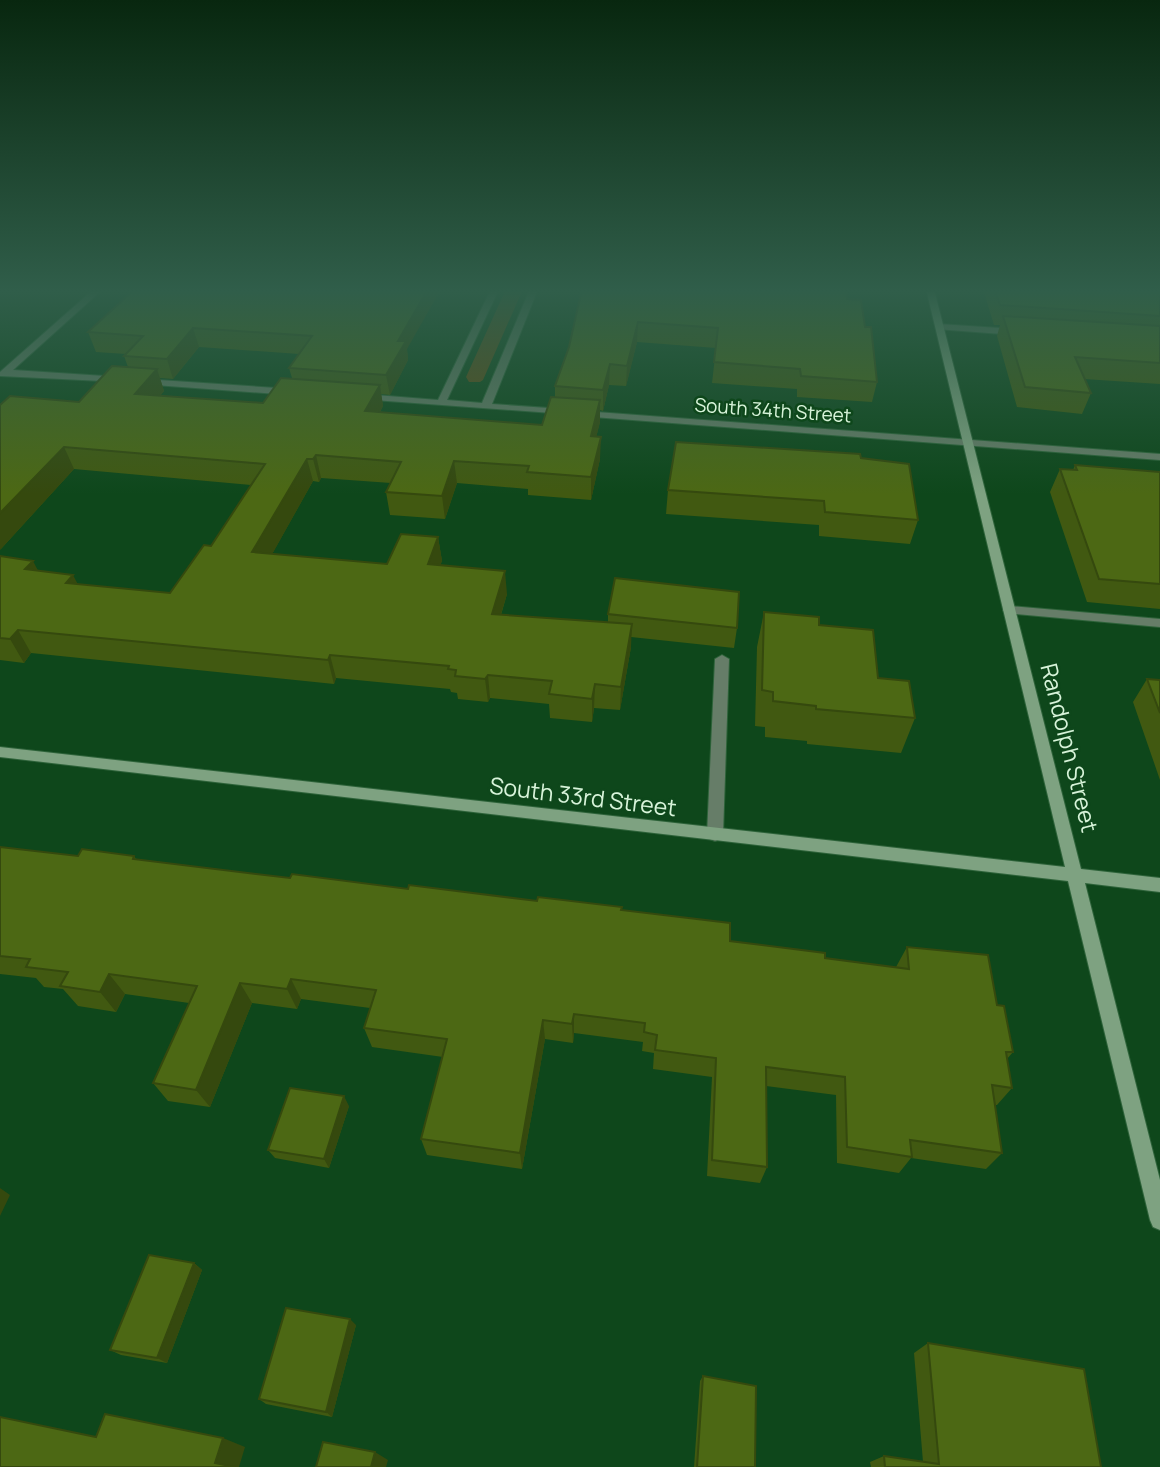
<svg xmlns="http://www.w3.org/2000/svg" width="1160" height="1467" font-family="Manrope,sans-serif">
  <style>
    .green { fill: #604b14 }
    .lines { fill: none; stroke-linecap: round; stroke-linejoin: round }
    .lane-casing { stroke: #2e633a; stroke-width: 2 }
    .street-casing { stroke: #2e633a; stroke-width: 2 }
    .secondary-casing { stroke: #2e633a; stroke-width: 2 }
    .lane { fill: #667d68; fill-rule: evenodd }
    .street { fill: #667d68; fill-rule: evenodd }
    .secondary { fill: #7ea281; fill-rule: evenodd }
    .wall { fill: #415911; fill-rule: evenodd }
    .shaded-wall { fill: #35490e }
    .building { fill: #4c6814; stroke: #35490e; stroke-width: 2 }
    .labels { text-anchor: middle; stroke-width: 5; stroke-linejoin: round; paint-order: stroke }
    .far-street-label { font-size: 19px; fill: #d8f4da; stroke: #0e471b }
    .street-label { font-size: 23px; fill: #d8f4da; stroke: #0e471b }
  </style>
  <rect width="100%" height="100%" fill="#0e471b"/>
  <path class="green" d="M506,289H523L483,380L480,382H469L466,377Z"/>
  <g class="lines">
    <defs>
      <path id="lane" d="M939,324L1015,329L1019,332L1015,335L936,329V325Z
        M1009,606L1160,619V627L1005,613L1003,610L1005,607Z
        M722,655L729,659L723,835L720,839L715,841L710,839L707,835L715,659Z"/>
      <path id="street" d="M94,289H103L13,370L120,377L123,378V382L0,376V372Z
        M491,289H499L447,400L482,403L530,289H538L492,404L563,409L566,410V414L360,399V395L363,394L438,400Z
        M144,379L291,389L296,392L291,395L141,384V380Z
        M583,411L1160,454V460L580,416L578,414Z"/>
      <path id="secondary" d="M926,289H934L1081,869L1160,878V892L1085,883L1160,1180V1230L1153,1227L1150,1220L1068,881L0,757V747L1065,867Z"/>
    </defs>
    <use href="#lane" class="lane-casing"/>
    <use href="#street" class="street-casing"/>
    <use href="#secondary" class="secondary-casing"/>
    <use href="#lane" class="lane"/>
    <use href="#street" class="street"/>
    <use href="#secondary" class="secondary"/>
  </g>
  <path class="wall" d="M135,289L407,349L408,360L390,395L381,394L383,406L380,412L542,425L555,397V386L569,347L582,289L847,299L865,327L877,382L872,402L797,397V389L712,383L716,348L637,342L626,386L609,385L603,411L600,410V422L596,437L600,459L591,500L528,495V489L457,483L445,519L390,515L386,492L391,483L321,478L319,482L313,481L272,554L387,564L438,537L442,561L440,565L507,594L501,615L608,622V614L737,628L734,648L631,637V647L620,710L594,708L592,722L550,718L549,704L490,698L488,702L458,699L457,693L451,692L450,689L336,678L334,684L31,653L24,663L0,660V556L38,571L78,584L170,593L211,546L251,485L74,469L0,550L79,402L128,367L124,356L126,354L96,352L88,332ZM199,347L299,354L289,368L292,378L263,403L160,396L164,391L160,378L173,379Z
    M983,289H1160V384L1084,379L1091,393L1082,414L1017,407L997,336L1000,325H994Z
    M861,458L918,520L910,544L819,536V525L666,514L668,490Z
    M1075,465L1160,472V609L1087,602L1050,492L1060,469L1073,470Z
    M764,612L819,625L878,678L915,718L901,753L807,744V741L765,737V727L755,726L757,647Z
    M1147,679L1160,680V780L1133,702Z
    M0,847L78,856H134L136,859L290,878L621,910L730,941L825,958L896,967L907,947L997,1005L1013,1052L1007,1059L1012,1088L997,1105H995L1002,1153L986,1169L911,1158L899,1173L837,1163L836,1095L766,1086L767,1167L760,1183L707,1176L712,1077L653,1069L654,1053L642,1051L643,1042L574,1033L573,1043L545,1039L522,1169L427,1155L421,1139L443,1057L372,1047L364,1028L370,1008L301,999L297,1009L252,1003L210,1107L168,1101L153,1083L189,1003L125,994L116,1012L78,1006L63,989L44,987L36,978L0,974Z
    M349,1106L329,1168L275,1158L268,1150Z
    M194,1263L202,1270L167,1363L121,1355L110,1350Z
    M356,1325L332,1417L266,1404L259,1399Z
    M928,1343L1101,1467H871L870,1462L884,1456L923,1462L914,1353Z
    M703,1376L755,1467H694L700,1381Z"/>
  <path class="shaded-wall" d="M428,289H441L407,349L408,360L390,395L386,375L398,341Z
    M638,322L637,342L626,386L627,366Z
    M193,328L199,347L173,379L167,359Z
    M610,364L609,385L603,411V390Z
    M157,369L164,391L143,416L135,394Z
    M380,385L383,406L369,433L365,411Z
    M600,400V422L591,459V436Z
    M601,437L600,459L591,500V477Z
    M64,447L74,469L0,550V513Z
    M316,455L321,478L319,482L313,459Z
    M307,459L313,481L260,576L252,552Z
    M454,461L457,483L445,519L442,496Z
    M438,537L442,561L432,588L428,564Z
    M33,561L45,584L25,569Z
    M505,571L507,594L494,637L492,614Z
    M73,575L85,598L66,583Z
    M632,624L631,647L620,710L621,687Z
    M18,630L31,653L24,663L10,639Z
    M330,655L336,678L334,684L328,660Z
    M488,675L490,698L488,702L485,679Z
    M595,684L594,708L592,722V699Z
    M109,974L125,994L116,1012L100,992Z
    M291,979L301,999L297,1009L287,989Z
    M240,983L252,1003L210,1107L196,1090Z
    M574,1014V1033L573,1043L572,1024Z
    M543,1020L545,1039L522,1169L520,1153Z
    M344,1096L349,1106L329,1168L324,1159Z
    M0,1188L10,1195L0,1216Z
    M194,1263L202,1270L167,1363L157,1358Z
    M350,1319L356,1325L332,1417L326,1412Z
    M223,1438L245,1447L239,1467H228L215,1463Z
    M375,1452L388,1460L386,1467H371Z"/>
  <path class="building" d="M135,289H428L398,341H406L386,375L289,368L312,336L193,328L167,359L124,356L143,336L88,332Z
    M582,289H846L847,299L861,300L865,327H871L877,382L801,376L800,369L714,362L718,328L638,322L627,366L610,364L603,390L555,386L569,347Z
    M995,289H1160V316L1000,305Z
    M1003,316L1160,326V363L1075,357L1091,393L1025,387Z
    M112,366L157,369L135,394L263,403L281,378L380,385L365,411L542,425L551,397L600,400L591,436L601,437L591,477L527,472L529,466L454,461L442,496L386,492L401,462L316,455L313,459H307L252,552L387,564L401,534L438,537L428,564L505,571L492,614L632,624L621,687L595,684L592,699L549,694L552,681L488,675L485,679L455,676L456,670L448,669L449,666L330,655L328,660L18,630L10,639L0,638V556L33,561L25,569L73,575L66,583L170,593L204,545L211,546L265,464L64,447L0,513V405L10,396L79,402Z
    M676,442L860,454L861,458L909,464L918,520L825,512L824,501L668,490Z
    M1075,465L1160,472V584L1099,579L1060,469L1077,470Z
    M615,578L739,592L737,628L608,614Z
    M764,612L819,617V625L873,630L878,678L909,681L915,718L816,709V706L773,701V692L762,690Z
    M1147,679L1160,680V713Z
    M0,847L78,856L82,849L134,856L133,859L290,878L292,874L408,889L409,885L537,901L538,897L622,907L621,910L730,923V941L825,953V958L909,969L907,947L988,955L997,1005L1004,1006L1013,1052H1006L1012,1088L992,1085L1002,1153L910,1140L912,1157L847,1147L845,1077L766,1067L767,1167L712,1160L716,1058L655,1050L657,1035L644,1032L645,1023L574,1014L572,1024L543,1020L520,1153L421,1139L447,1039L364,1028L376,990L291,979L287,989L240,983L196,1090L153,1083L197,986L109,974L100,992L60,986L68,972L26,967L30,959L0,956Z
    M290,1088L344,1096L324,1159L268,1150Z
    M149,1255L194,1263L157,1358L110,1350Z
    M286,1308L350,1319L326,1412L259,1399Z
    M928,1343L1084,1369L1101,1467H885L884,1456L939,1464Z
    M703,1376L756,1386L755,1467H697Z
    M105,1414L223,1438L215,1463L235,1467H0V1417L96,1437Z
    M323,1442L375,1452L371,1467H316Z"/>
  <linearGradient id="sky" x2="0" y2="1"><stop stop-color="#08270f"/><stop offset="0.59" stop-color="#305e4a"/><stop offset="1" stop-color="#305e4a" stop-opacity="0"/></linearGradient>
  <rect width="1160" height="494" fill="url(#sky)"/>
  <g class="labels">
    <g class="far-street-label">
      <text transform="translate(773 410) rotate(4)" y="7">South 34th Street</text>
    </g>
    <g class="street-label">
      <text transform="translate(1069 748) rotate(76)" y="8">Randolph Street</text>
      <text transform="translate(583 797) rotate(7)" y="8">South 33rd Street</text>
    </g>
  </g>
</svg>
